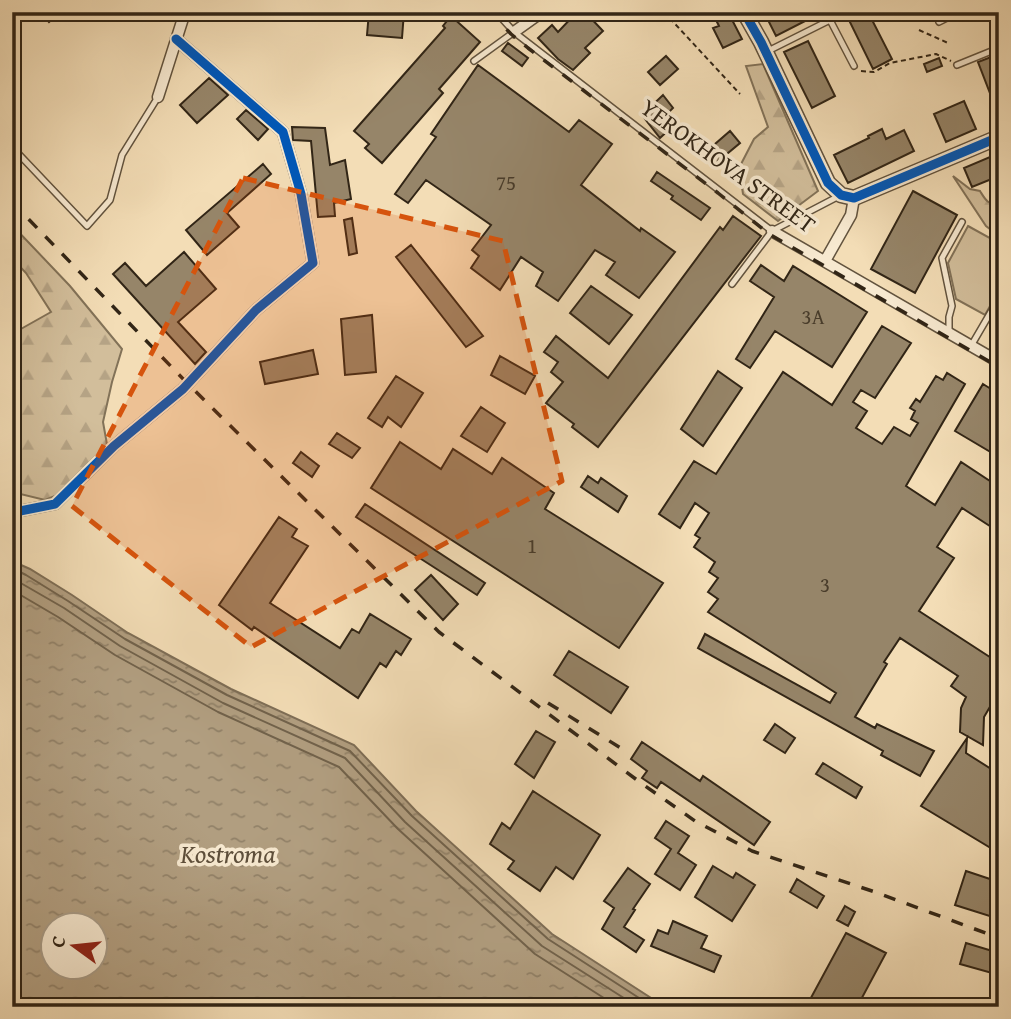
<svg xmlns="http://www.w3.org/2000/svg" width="1011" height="1019" font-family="'Gentium Book Plus',serif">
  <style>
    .forest { fill: url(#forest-firs); stroke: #827258; stroke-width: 2 }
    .green { fill: #d2be9b; stroke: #827258; stroke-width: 2 }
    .water { fill: url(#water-ripples); stroke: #7e6e56; stroke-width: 2; fill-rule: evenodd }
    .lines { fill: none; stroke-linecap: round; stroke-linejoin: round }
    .shore { stroke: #71624b; stroke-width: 2 }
    .building { fill: #968569; stroke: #312516; stroke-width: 2 }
    .service-casing { stroke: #62533e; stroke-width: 8 }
    .minor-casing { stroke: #62533e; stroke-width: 13 }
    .tertiary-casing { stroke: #62533e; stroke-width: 17 }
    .path { stroke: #312516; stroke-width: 2; stroke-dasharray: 5 3.5; stroke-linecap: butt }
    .service { stroke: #f7e9d0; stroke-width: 5 }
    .minor { stroke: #f7e9d0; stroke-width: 10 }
    .tertiary { stroke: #f7e9d0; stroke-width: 14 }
    .rail { stroke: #312516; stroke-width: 3.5; stroke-dasharray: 12 12; stroke-linecap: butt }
    .cycleway-casing { stroke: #f7e9d0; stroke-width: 13 }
    .cycleway { stroke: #0057b8; stroke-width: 9 }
    .marked { fill: #d6540d; fill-opacity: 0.2; stroke: #d6540d; stroke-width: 5; stroke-dasharray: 14 9; stroke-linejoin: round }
    .labels { text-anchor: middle; stroke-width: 7; stroke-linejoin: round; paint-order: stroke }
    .number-label { font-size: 21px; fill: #4a3d2b }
    .street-label { font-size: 24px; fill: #312516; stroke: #f7e9d0 }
    .water-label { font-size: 26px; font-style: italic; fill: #5e4f3b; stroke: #f7e9d0 }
  </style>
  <defs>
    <pattern id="forest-firs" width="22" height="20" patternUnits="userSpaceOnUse" patternTransform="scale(1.75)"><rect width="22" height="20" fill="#d2be9b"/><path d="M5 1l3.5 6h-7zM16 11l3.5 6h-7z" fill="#b5a385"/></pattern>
    <pattern id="water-ripples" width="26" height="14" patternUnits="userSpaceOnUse" patternTransform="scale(1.75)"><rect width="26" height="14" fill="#b19e80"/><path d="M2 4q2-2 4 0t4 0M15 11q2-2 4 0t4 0" fill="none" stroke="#918168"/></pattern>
  </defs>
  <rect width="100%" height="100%" fill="#f3ddb6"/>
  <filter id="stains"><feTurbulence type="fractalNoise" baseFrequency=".00286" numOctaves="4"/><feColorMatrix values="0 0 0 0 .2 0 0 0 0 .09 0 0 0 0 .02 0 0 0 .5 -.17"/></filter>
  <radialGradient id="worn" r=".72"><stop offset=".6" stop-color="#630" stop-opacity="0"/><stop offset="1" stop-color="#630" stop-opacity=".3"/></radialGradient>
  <path class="forest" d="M763,64L818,191L778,221L743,194L739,168L754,139L768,127L746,66Z
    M953,176L970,189L980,191C985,199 988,206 999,203V236L986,226Z
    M12,225L70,286L122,349L112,382L103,422L108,450L80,486L45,500L12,492V334L51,312L26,273L12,258Z"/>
  <path class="green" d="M968,226L999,243V290L985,315L956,299L948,263Z"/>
  <path class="water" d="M12,561L30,569L72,595L128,633L231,689L354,745L416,811L552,934L665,1007H12ZM52,925H94V967H52Z"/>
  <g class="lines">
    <path class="shore" d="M12,568L26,575L68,601L125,639L227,695L350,751L412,816L548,939L653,1007
      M12,578L64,608L120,646L223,703L345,758L405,822L542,946L638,1007
      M12,590L58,617L115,655L218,712L339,767L398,829L535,954L618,1007"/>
  </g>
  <path class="building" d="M40,12H60L49,22Z
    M369,12H404L402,38L367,35Z
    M577,12H585L603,31L585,48L590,53L573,70L558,59L538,38L552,25L558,32Z
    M764,12H805L809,19L776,36Z
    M845,12H868L892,59L873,69Z
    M729,14L742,39L723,48L713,28L719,26L716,20Z
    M451,16L480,42L439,89L443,93L382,163L365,148L369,144L354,131L445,28L443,26Z
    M808,41L835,96L812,108L784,52Z
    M508,43L528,58L522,66L502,51Z
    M999,54V114H998L978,62Z
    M666,56L678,69L660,85L648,72Z
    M939,58L942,66L927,72L924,64Z
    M478,65L569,132L579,120L612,144L581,185L640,231L641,228L675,252L639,298L606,275L615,262L595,250L558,301L536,286L543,272L521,257L500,290L471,268L479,256L472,250L491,225L426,180L408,203L395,194L436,137L431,134Z
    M209,78L228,95L197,123L180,105Z
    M663,95L673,108L664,117L672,127L660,138L642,115Z
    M964,101L976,129L946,142L934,114Z
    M246,110L268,129L258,140L237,119Z
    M292,127L325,128L330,165L345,160L351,199L334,203L335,216L318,217L311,141L293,140Z
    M882,129L886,139L904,130L914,151L848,183L834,155L869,138L868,136Z
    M730,131L740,143L716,163L707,151Z
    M997,154L999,159V176L972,187L964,168Z
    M263,164L271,174L227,213L239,227L207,255L186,230Z
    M657,172L710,208L701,220L671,199L673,196L651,181Z
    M913,191L957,215L915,293L871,269Z
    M733,216L761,236L598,447L572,427L574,424L546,403L563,382L551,372L558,362L544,352L556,336L608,378L720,227L723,230Z
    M352,218L357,253L349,255L344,220Z
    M411,245L483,336L466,347L396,257Z
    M184,252L216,289L178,322L206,352L195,364L113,274L125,263L146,286Z
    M761,265L784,281L793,266L867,312L832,367L775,331L750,368L736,359L774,297L750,281Z
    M591,286L632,315L609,344L570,313Z
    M372,315L376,372L345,375L341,319Z
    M882,326L911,343L875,398L861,390L853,402L867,411L856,428L882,444L894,427L910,436L918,423L911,419L915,411L910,408L916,399L920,402L936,376L943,380L947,373L965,384L906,486L935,505L961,462L999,487V532L962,508L937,547L954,558L919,611L999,663V703L994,700L984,717L983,745L960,732L961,708L966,697L951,686L958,676L900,638L884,662L887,664L855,717L875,728L877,724L934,751L920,776L881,755L883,751L698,648L705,634L830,703L836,693L708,612L718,599L708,592L718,578L709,572L715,562L694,547L700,538L695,535L709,513L695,503L680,528L659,514L694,461L716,474L783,372L832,405Z
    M313,350L318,374L265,384L260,362Z
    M500,356L535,376L525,394L491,375Z
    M718,371L742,388L703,446L681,429Z
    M396,376L423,393L401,427L388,417L382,427L368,418Z
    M983,384L999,394V457L955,431Z
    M481,407L505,423L487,452L461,436Z
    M337,433L360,448L352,458L329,444Z
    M400,442L441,469L453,449L492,474L502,458L554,493L545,509L663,583L619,648L371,488Z
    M301,452L319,466L312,477L293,463Z
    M588,476L598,483L601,478L627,496L618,512L581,487Z
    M365,504L485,583L477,595L356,517Z
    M279,517L297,529L292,537L308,546L270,603L340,648L352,629L359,633L370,614L411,639L401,655L396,651L386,667L380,663L358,698L254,627L252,630L219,605Z
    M431,575L458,604L443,620L415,590Z
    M569,651L628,687L611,713L554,675Z
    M775,724L795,738L785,753L764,740Z
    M536,731L555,742L534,778L515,764Z
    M967,738L966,753L999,774V853L921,806Z
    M642,742L700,781L703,776L770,822L754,845L661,782L657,788L642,778L647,771L631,759Z
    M823,763L862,787L856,798L816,774Z
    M533,791L600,835L573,879L556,867L540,891L508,869L514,861L490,844L502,823L510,829Z
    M666,821L689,836L678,853L696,865L680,890L655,874L671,849L655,838Z
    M713,866L733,878L736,873L755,885L732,921L695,897Z
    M628,868L650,884L633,909L635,910L624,927L644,940L636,952L602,929L614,908L604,901Z
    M966,871L999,882V919L955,905Z
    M797,879L824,896L817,908L790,892Z
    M845,906L855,912L848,926L837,920Z
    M673,921L707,936L701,948L721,956L714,972L651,946L658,930L668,934Z
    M846,933L886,953L857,1007H806Z
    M966,943L999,953V975L960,964Z"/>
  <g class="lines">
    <defs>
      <path id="service" d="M496,12L514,32L772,231
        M830,20L854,66
        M939,22L953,15V12
        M768,51L830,20L827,12
        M474,61L514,32
        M957,65L999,48
        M12,147L87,226L110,200L122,155L158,97
        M732,284L772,231L841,195
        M949,333V317L952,306L942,258L962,222
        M971,346L999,298"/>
      <path id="minor" d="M514,32L542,12
        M158,97L185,12
        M772,231L999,362
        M825,261L851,215L854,198
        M12,508L20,511L55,504L114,446L183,389L256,310L313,263L301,194L283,132L176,39"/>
      <path id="tertiary" d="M744,12L761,42L828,183L841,195L854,198L999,137"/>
    </defs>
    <use href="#service" class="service-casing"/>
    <use href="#minor" class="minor-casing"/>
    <use href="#tertiary" class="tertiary-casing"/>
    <path class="path" d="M664,12L740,94
      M919,30L948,43
      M861,71L874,72L890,63L936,54L951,61"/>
    <use href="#service" class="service"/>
    <use href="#minor" class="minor"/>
    <use href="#tertiary" class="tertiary"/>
    <path class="rail" d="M490,12L511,34L528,48L718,193L769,234L999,367
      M12,202L188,384L439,632L641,783L695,821L752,851L875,892L999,938
      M548,703L624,750"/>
    <defs>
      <path id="cycleway" d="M744,12L761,42L828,183L841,195L854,198L999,137
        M12,508L20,511L55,504L114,446L183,389L256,310L313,263L301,194L283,132L176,39"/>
    </defs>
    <use href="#cycleway" class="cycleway-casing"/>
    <use href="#cycleway" class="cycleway"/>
  </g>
  <path class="marked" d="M243,178L503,241L562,481L251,647L72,506Z"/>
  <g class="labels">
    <g class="number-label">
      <text x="506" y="190">75</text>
      <text x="813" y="324">3А</text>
      <text x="532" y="553">1</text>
      <text x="825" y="592">3</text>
    </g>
    <g class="street-label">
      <text transform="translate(728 166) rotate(36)" y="8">YEROKHOVA STREET</text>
    </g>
    <g class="water-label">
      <text x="228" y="863">Kostroma</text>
    </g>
  </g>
  <rect width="1011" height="1019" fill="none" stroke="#f3ddb6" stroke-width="42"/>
  <rect x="14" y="14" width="983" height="991" fill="none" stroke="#312516" stroke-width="3.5"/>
  <rect x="21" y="21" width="969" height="977" fill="none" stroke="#312516" stroke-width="2"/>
  <g transform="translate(74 946) rotate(285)"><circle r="33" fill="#f7e9d0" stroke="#a89b86" stroke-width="2"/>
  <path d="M0-5L12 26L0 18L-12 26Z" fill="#8f2418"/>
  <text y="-10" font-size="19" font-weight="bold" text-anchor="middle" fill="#312516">С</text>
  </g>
  <rect width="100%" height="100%" filter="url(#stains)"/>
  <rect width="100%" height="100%" fill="url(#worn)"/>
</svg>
